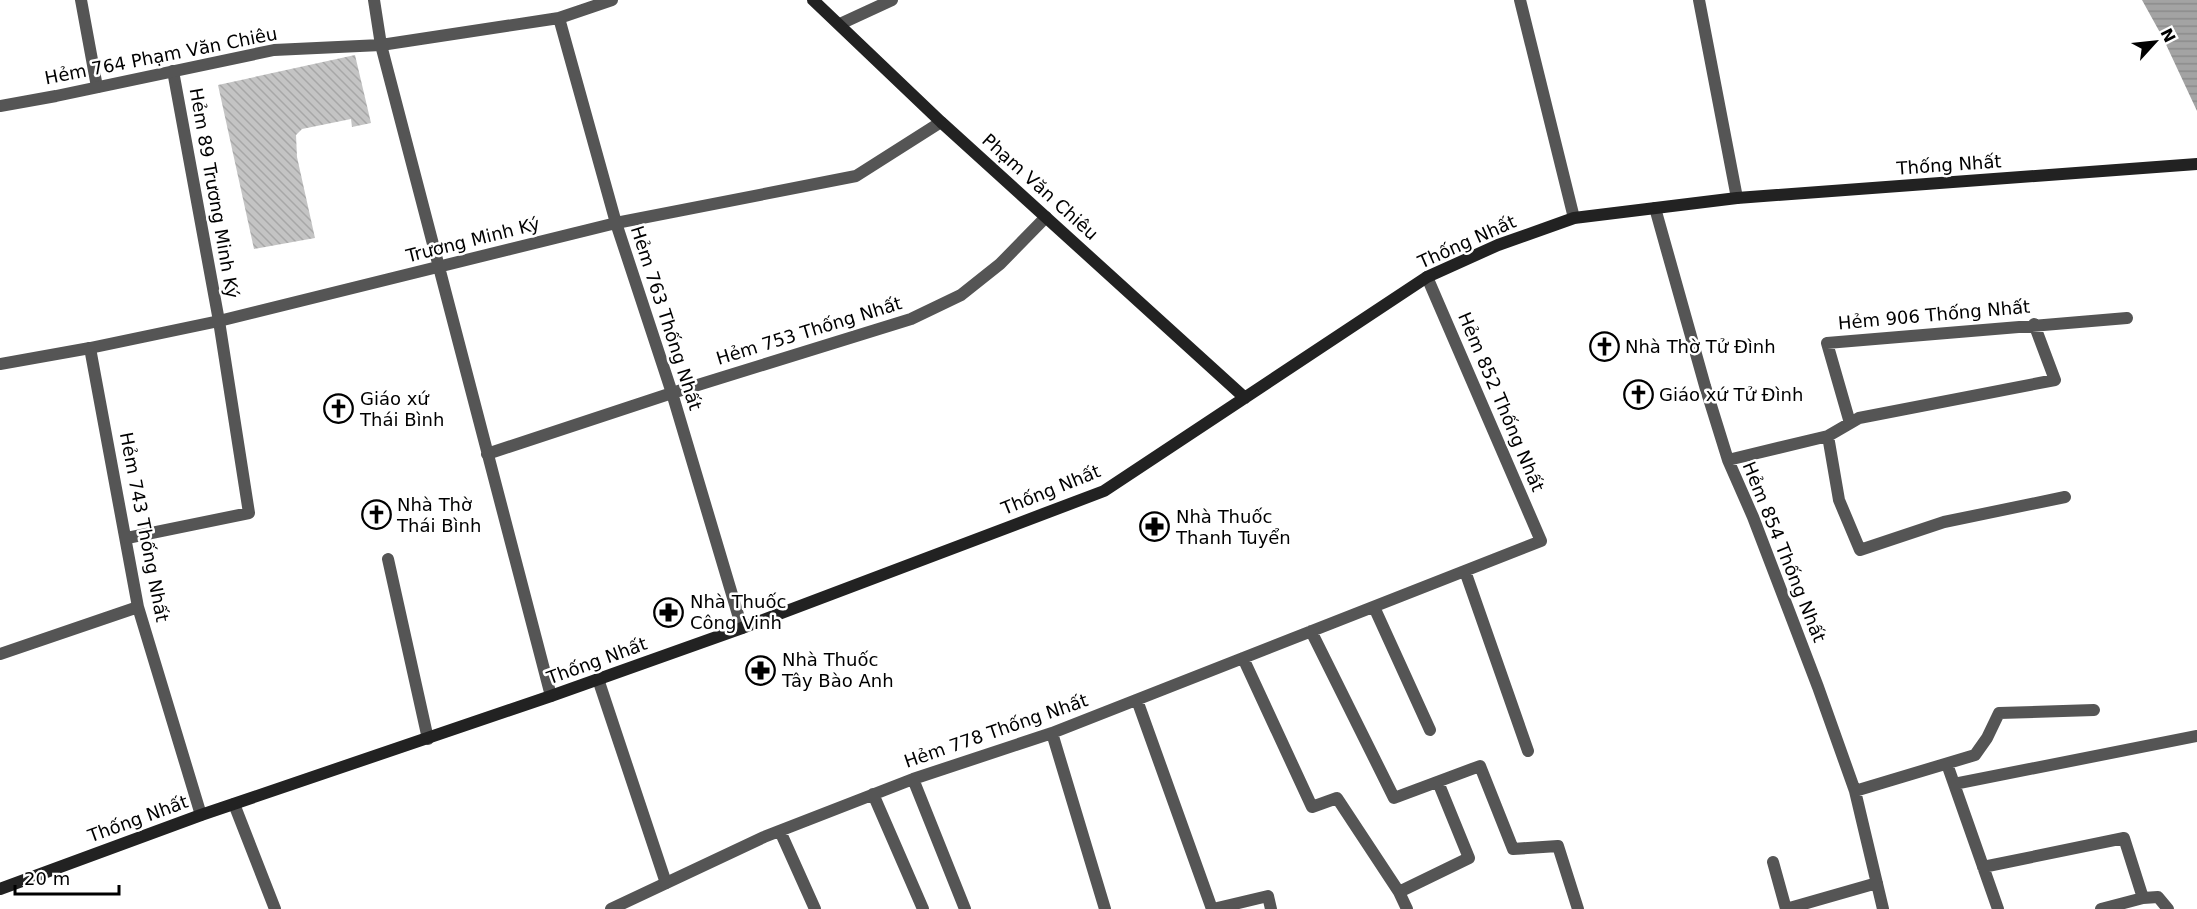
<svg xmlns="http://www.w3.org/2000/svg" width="2197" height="909" font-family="'DejaVu Sans',sans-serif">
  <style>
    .water { fill: url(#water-rules) }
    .building { fill: url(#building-back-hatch) }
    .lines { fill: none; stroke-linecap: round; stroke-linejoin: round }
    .lane { stroke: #555; stroke-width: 12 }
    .street { stroke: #555; stroke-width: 12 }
    .secondary { stroke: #222; stroke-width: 12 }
    .labels { text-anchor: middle; stroke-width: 5; stroke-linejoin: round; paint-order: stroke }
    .street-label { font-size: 18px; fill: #000; stroke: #fff }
    .poi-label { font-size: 18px; fill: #000; stroke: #fff; text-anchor: start }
  </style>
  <defs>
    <pattern id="water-rules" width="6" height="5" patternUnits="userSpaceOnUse" patternTransform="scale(1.5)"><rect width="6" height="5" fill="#a3a3a3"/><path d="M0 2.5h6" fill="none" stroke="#8b8b8b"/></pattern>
    <pattern id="building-back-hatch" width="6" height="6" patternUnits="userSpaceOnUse" patternTransform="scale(1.5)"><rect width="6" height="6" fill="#c4c4c4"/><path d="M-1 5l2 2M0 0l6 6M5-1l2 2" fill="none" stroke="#a7a7a7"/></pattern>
  </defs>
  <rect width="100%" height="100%" fill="#fff"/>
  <path class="water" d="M2142,0H2197V111L2163,38Z"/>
  <path class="building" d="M355,55L371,123L352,127L351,119L302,129L296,135L297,157L315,238L254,249L218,85Z"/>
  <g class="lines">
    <path class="lane" d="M81,0L97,87
      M1520,0L1574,218
      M1699,0L1737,198
      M1655,208L1705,386L1728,460L1753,517L1818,687L1855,791L1883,909
      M90,348L138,607L201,815
      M1850,423L1827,343L2127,318
      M1828,436L1839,500L1860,550L1944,522L2065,497
      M1728,460L1828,436L1859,418L2055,380L2034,324
      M127,538L249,513L219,321L173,71
      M388,559L428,739
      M1465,571L1528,751
      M1374,607L1430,730
      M1311,631L1394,798L1480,766L1513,849L1558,846L1578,909
      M0,654L138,607
      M1243,658L1312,807L1337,798L1399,892L1407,909
      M1137,700L1212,909
      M1052,733L1105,909
      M1947,764L1998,909
      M913,779L965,909
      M1954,784L2197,736
      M1855,791L1975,755L1987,738L1999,713L2094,710
      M873,794L923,909
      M780,831L815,909
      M1773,862L1786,909
      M1983,867L2124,838L2143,898
      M1399,892L1469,858L1438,782
      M611,909L764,837L913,779L1052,733L1541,541L1427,277
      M1213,909L1268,896L1271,909
      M1786,909L1877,883
      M2101,909L2143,898L2158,897L2168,909"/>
    <path class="street" d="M374,0L381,45L551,696
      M559,18L616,223L672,393L742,628
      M840,24L892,0
      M0,106L56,96L274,50L381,45L559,18L612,0
      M0,364L90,348L219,321L616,223L856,176L941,122
      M487,454L672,393L911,319L961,295L1000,264L1046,217
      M598,679L666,883
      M234,804L275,909"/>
    <path class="secondary" d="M813,0L941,122L1245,398
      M0,889L201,815L551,696L742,628L1104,491L1427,277L1498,245L1574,218L1737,198L2197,164"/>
  </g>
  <defs>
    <symbol id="church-ring" viewBox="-11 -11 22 22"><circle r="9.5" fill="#fff" stroke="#000" stroke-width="1.5"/><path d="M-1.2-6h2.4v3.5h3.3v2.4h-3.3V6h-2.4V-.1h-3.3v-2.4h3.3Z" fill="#000"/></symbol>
    <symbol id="pharmacy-ring" viewBox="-11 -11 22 22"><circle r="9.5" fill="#fff" stroke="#000" stroke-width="1.5"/><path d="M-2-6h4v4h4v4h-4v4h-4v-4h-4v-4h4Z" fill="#000"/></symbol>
  </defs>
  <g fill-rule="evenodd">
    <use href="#church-ring" x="1588" y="330" width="33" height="33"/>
    <use href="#church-ring" x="1622" y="378" width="33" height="33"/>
    <use href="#church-ring" x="322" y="392" width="33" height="33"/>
    <use href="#church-ring" x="360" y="498" width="33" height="33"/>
    <use href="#pharmacy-ring" x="1138" y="510" width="33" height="33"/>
    <use href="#pharmacy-ring" x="652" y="596" width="33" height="33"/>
    <use href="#pharmacy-ring" x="744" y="654" width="33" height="33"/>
  </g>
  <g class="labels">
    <g class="street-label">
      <text transform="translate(161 56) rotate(-11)" y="6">Hẻm 764 Phạm Văn Chiêu</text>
      <text transform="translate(1949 165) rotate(-4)" y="6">Thống Nhất</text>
      <text transform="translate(1040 187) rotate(42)" y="6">Phạm Văn Chiêu</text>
      <text transform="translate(214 193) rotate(80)" y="6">Hẻm 89 Trương Minh Ký</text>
      <text transform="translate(473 240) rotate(-14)" y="6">Trương Minh Ký</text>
      <text transform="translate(1467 242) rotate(-24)" y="6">Thống Nhất</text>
      <text transform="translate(1934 315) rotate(-5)" y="6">Hẻm 906 Thống Nhất</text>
      <text transform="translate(666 318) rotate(72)" y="6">Hẻm 763 Thống Nhất</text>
      <text transform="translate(809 331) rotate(-17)" y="6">Hẻm 753 Thống Nhất</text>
      <text transform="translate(1501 402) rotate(67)" y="6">Hẻm 852 Thống Nhất</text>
      <text transform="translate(1051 490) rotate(-22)" y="6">Thống Nhất</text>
      <text transform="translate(144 527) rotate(79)" y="6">Hẻm 743 Thống Nhất</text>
      <text transform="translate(1784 552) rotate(68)" y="6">Hẻm 854 Thống Nhất</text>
      <text transform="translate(597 661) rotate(-20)" y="6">Thống Nhất</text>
      <text transform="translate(996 731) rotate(-19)" y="6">Hẻm 778 Thống Nhất</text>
      <text transform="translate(138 819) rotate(-20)" y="6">Thống Nhất</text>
    </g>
    <g class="poi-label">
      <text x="1625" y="353">Nhà Thờ Tử Đình</text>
      <text x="1659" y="401">Giáo xứ Tử Đình</text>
      <text x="360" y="405">Giáo xứ<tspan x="360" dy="21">Thái Bình</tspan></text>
      <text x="397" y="511">Nhà Thờ<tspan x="397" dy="21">Thái Bình</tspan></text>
      <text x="1176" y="523">Nhà Thuốc<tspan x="1176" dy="21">Thanh Tuyển</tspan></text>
      <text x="690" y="608">Nhà Thuốc<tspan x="690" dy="21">Công Vinh</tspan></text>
      <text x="782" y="666">Nhà Thuốc<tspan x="782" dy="21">Tây Bào Anh</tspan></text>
    </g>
  </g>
  <g transform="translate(2155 42) rotate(63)" stroke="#ffffff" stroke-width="4.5" paint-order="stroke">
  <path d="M0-4.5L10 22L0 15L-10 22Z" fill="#000000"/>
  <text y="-9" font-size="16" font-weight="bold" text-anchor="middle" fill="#000000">N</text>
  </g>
  <path d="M15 885v9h104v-9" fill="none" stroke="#000000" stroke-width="3"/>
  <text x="24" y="885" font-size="18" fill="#000000" stroke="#ffffff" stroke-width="4.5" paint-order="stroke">20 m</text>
</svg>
